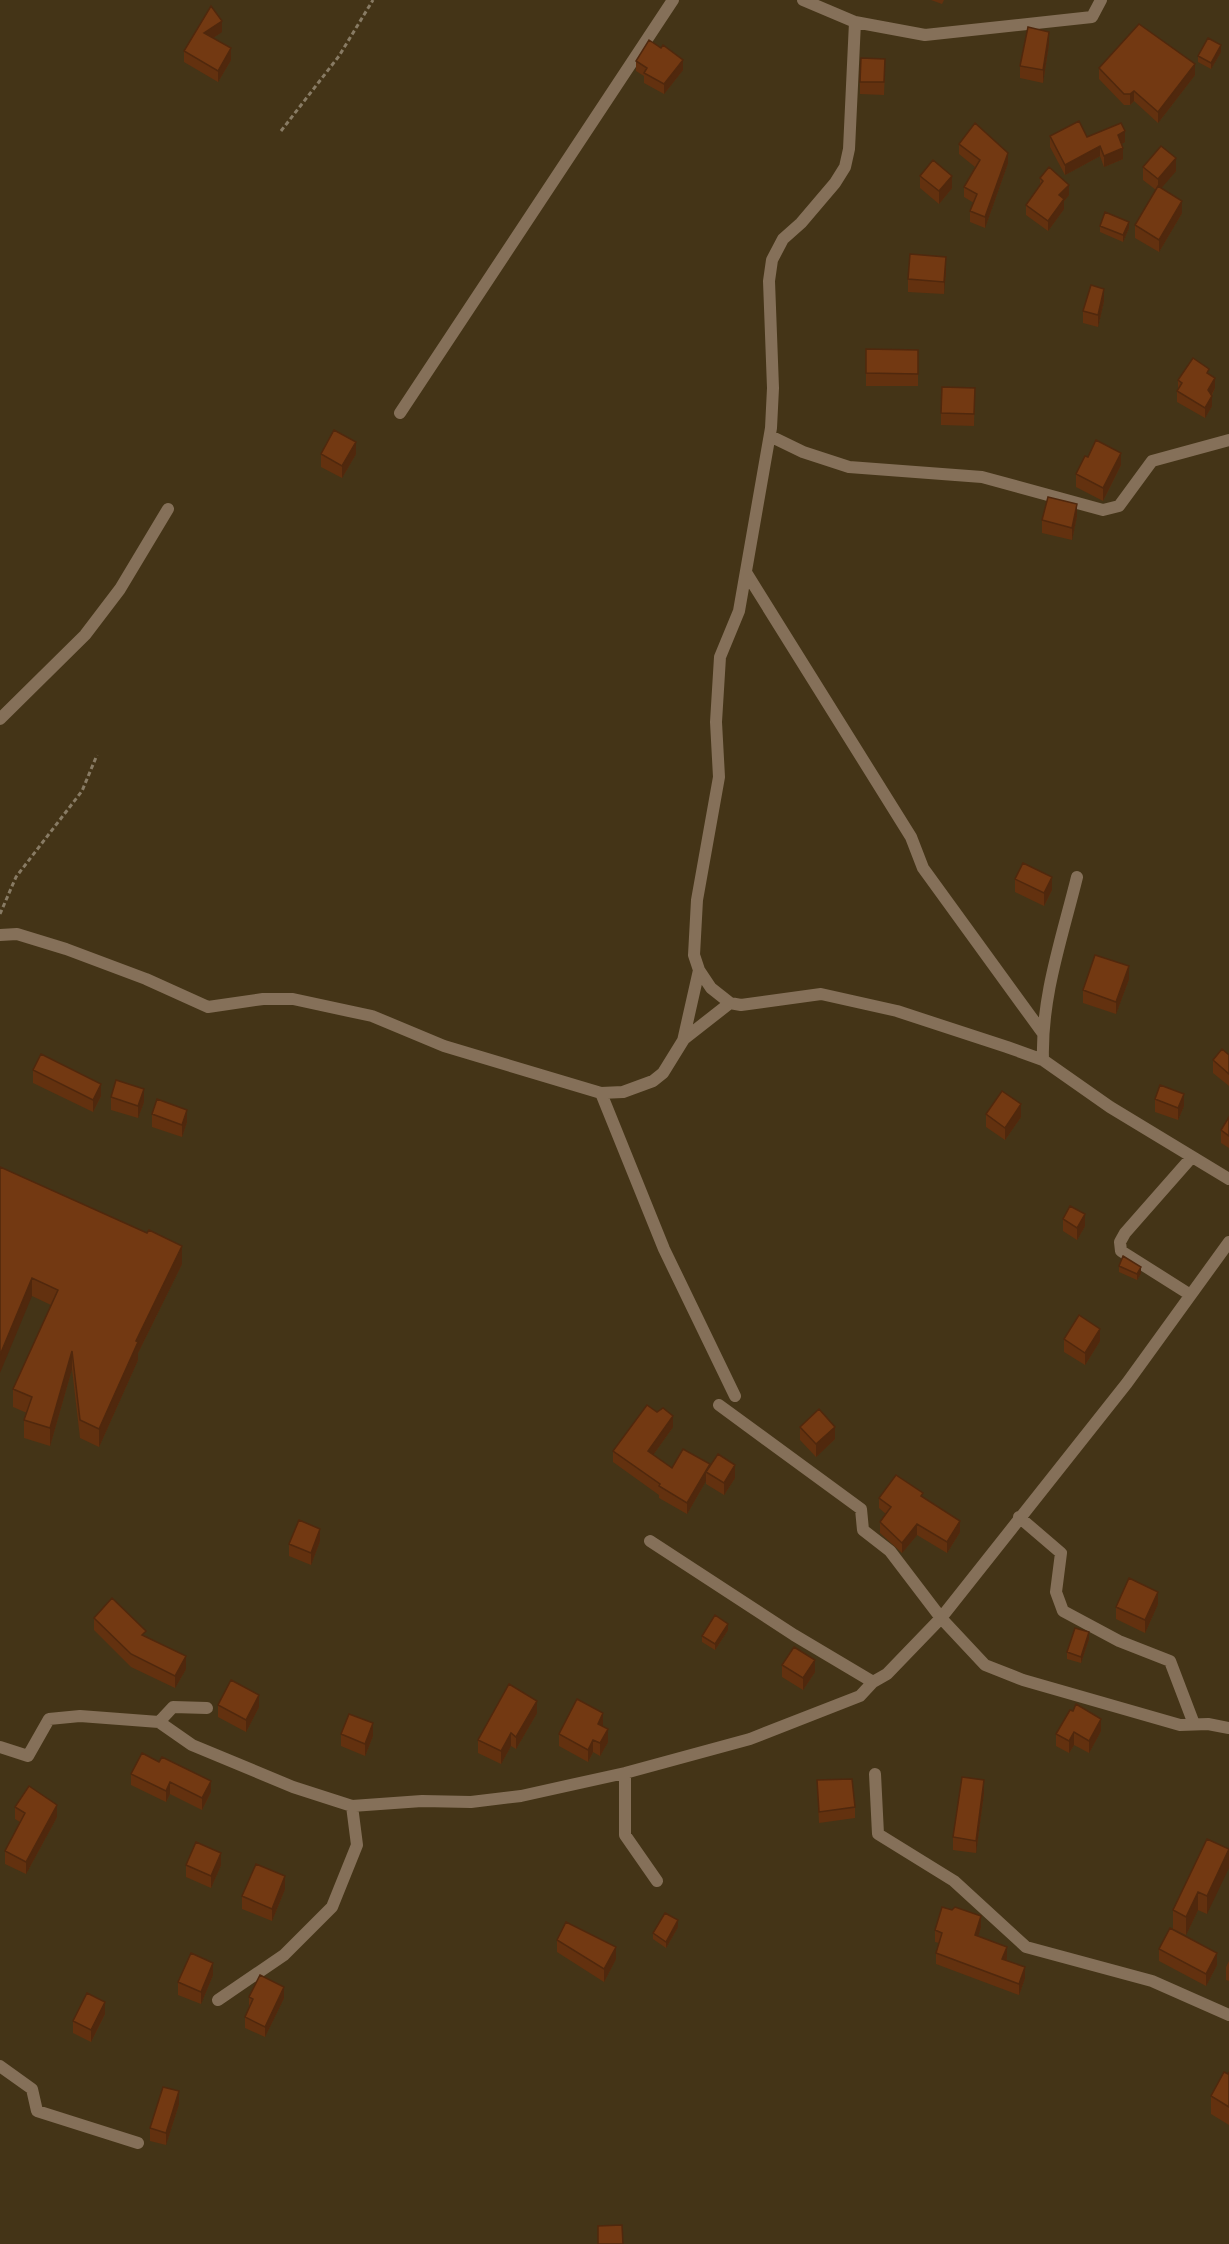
<svg xmlns="http://www.w3.org/2000/svg" width="1229" height="2244" font-family="Helvetica,sans-serif">
  <style>
    .lines { fill: none; stroke-linecap: round; stroke-linejoin: round }
    .path { stroke: #887b64; stroke-width: 3; stroke-dasharray: 4.5 3; stroke-linecap: butt }
    .minor { stroke: #857059; stroke-width: 12 }
    .wall { fill: #63310f }
    .shaded-wall { fill: #50280d }
    .building { fill: #733912; stroke: #50280d; stroke-width: 1.5 }
  </style>
  <rect width="100%" height="100%" fill="#443417"/>
  <g class="lines">
    <path class="path" d="M281,131L339,56L373,0
      M0,914L16,877L82,791L97,755"/>
    <path class="minor" d="M803,0L855,22L925,35L1092,17L1101,0
      M855,22L849,149L845,167L835,183L801,223L783,239L772,260L769,281L773,388L771,428L739,611L720,657L716,722L719,777L697,900L694,955L699,970L711,988L730,1003L741,1005L821,994L897,1011L1007,1047L1043,1060L1110,1107L1229,1179
      M400,413L673,0
      M770,436L803,452L849,467L982,477L1103,510L1119,506L1152,461L1229,440
      M747,574L911,837L923,868L1042,1032
      M0,719L85,635L120,589L168,509
      M0,935L17,934L66,949L146,979L208,1007L263,999H293L372,1016L444,1046L601,1093L623,1092L653,1081L663,1073L684,1039L730,1003
      M683,1041L699,970
      M1043,1060C1041,997 1062,938 1077,877
      M601,1093L664,1249L735,1396
      M1189,1294L1121,1251L1120,1242L1125,1233L1191,1158
      M719,1405L861,1509L863,1530L890,1551L941,1618L985,1665L1023,1680L1180,1725L1208,1724L1229,1728
      M1019,1517L1061,1553L1056,1592L1063,1611L1119,1641L1170,1661L1194,1724
      M650,1541L794,1635L873,1682
      M159,1722L173,1707L207,1708
      M0,1747L28,1756L49,1719L80,1716L159,1722L192,1745L293,1787L352,1806L422,1801L471,1802L521,1796L625,1773L750,1739L860,1696L873,1682L887,1674L941,1618L1127,1383L1229,1242
      M625,1773V1835L657,1881
      M875,1774L878,1834L954,1881L1026,1947L1152,1981L1229,2015
      M218,2000L284,1955L332,1907L357,1845L352,1806
      M0,2066L32,2089L37,2111L138,2143"/>
  </g>
  <path class="wall" d="M931,0H944L942,4Z
    M222,32L213,38L231,60L218,82L184,62V51Z
    M1049,44L1043,83L1020,78V66Z
    M1221,52L1211,69L1198,62V56Z
    M636,61L683,70L664,94L644,83V76L636,71Z
    M1099,68L1195,75L1158,123L1134,101L1130,105H1124L1099,79Z
    M885,71L884,95L860,94V82Z
    M1050,136L1087,137L1125,142L1121,144L1123,159L1104,167L1100,156L1065,175L1050,147Z
    M959,144L1008,163L985,228L970,222V211L974,203L964,197V187L975,167L959,154Z
    M1143,167L1176,171L1161,188L1182,213L1159,252L1135,238V225L1156,190L1143,180Z
    M920,176L952,188L939,204L920,188Z
    M1040,178L1069,195L1064,201V209L1048,231L1026,215V205L1040,186Z
    M1100,226L1129,228L1123,242L1100,232Z
    M946,270L944,294L908,292V279Z
    M1104,301L1098,327L1083,323V311Z
    M866,349L918,350V386H866Z
    M1209,374L1215,388L1212,395V406L1205,418L1177,402V391L1178,390V380Z
    M975,388L974,426L941,425V413Z
    M321,454H356L342,478L321,467Z
    M1088,457L1121,465L1103,501L1076,487V474Z
    M1077,516L1072,540L1042,533V520Z
    M1015,879L1052,890L1044,906L1015,892Z
    M1129,979L1116,1014L1083,1003V990Z
    M1229,1055V1086L1213,1073V1060Z
    M33,1070L101,1096L93,1112L33,1083Z
    M111,1097L144,1102L138,1118L111,1110Z
    M1155,1099L1184,1106L1178,1120L1155,1112Z
    M152,1114L187,1122L182,1137L152,1127Z
    M986,1114L1021,1117L1005,1140L986,1127Z
    M1229,1117V1148L1221,1143V1130Z
    M0,1167L182,1264L138,1353V1360L99,1447L80,1438L72,1369L50,1446L24,1438V1420L27,1413L13,1407V1389L51,1305L32,1296Z
    M1063,1219L1085,1226L1077,1240L1063,1231Z
    M1119,1266L1141,1273L1137,1280L1119,1272Z
    M1064,1339L1100,1341L1085,1365L1064,1352Z
    M673,1427L653,1455L672,1468L710,1467L735,1478L724,1495L706,1484V1481L687,1514L659,1498V1495L613,1462V1451Z
    M800,1427L835,1439L816,1457L800,1440Z
    M923,1497L960,1532L947,1553L917,1535L902,1553L880,1533V1522L886,1514L879,1508V1498Z
    M320,1541L311,1565L289,1556V1544Z
    M1158,1604L1145,1633L1116,1619V1607Z
    M94,1618L146,1636L186,1669L175,1688L131,1667L94,1630Z
    M728,1630L715,1650L702,1642V1636Z
    M1089,1639L1081,1663L1067,1659V1652Z
    M782,1665L815,1672L803,1690L782,1677Z
    M218,1705L259,1707L246,1732L218,1717Z
    M1073,1711L1101,1731L1089,1753L1074,1745L1069,1753L1056,1746V1734Z
    M537,1713L516,1749L511,1746L501,1764L478,1753V1740Z
    M603,1726L608,1742L600,1756L593,1752L588,1762L559,1746V1734Z
    M341,1734L373,1736L365,1756L341,1746Z
    M131,1774L211,1792L202,1810L170,1794L166,1802L131,1785Z
    M817,1780L855,1807V1818L819,1823Z
    M984,1793L976,1853L953,1850V1837Z
    M15,1807L57,1817L26,1874L5,1864V1851L20,1822L15,1819Z
    M1229,1849L1207,1914L1198,1910L1186,1935L1173,1929V1910Z
    M186,1865H221L211,1888L186,1877Z
    M285,1889L272,1921L242,1909V1896Z
    M678,1927L666,1948L653,1939V1933Z
    M981,1927L978,1936L1007,1958L1006,1960L1025,1978L1019,1995L936,1964V1953L939,1943L935,1942V1930Z
    M557,1940L616,1959L604,1982L557,1952Z
    M1159,1949L1217,1965L1206,1986L1159,1961Z
    M1229,1961V1981L1226,1980V1967Z
    M213,1975L201,2004L178,1995V1982Z
    M249,1997L284,1998L265,2037L245,2028V2017L249,2007Z
    M105,2014L91,2042L73,2033V2021Z
    M1229,2072V2125L1211,2114V2096Z
    M179,2104L166,2145L150,2141V2128Z"/>
  <path class="shaded-wall" d="M222,21V32L204,44V33Z
    M1049,32V44L1043,83V70Z
    M1221,45V52L1211,69V63Z
    M231,48V60L218,82V71Z
    M683,60V70L664,94V84Z
    M1195,64V75L1158,123V112Z
    M1134,91V101L1130,105V94Z
    M1125,131V142L1118,146V135Z
    M1100,146V156L1065,175V165Z
    M1123,148V159L1104,167V156Z
    M1008,153V163L985,228V217Z
    M1176,158V171L1158,192V179Z
    M952,176V188L939,204V191Z
    M1069,185V195L1064,201V209L1048,231V221L1059,195Z
    M1182,201V213L1159,252V240Z
    M1129,222V228L1123,242V235Z
    M946,257V270L944,294V282Z
    M1104,289V301L1098,327V315Z
    M1215,378V388L1208,401V390Z
    M1212,396V406L1205,418V408Z
    M356,442V454L342,478V466Z
    M1121,453V465L1103,501V488Z
    M1077,504V516L1072,540V528Z
    M1052,877V890L1044,906V893Z
    M1129,966V979L1116,1014V1002Z
    M101,1084V1096L93,1112V1100Z
    M144,1089V1102L138,1118V1106Z
    M1184,1094V1106L1178,1120V1108Z
    M1021,1104V1117L1005,1140V1128Z
    M187,1110V1122L182,1137V1125Z
    M1085,1214V1226L1077,1240V1228Z
    M182,1246V1264L138,1353V1360L99,1447V1429L136,1341Z
    M1141,1267V1273L1137,1280V1274Z
    M32,1278V1296L0,1373V1355Z
    M1100,1329V1341L1085,1365V1353Z
    M72,1351V1369L50,1446V1428Z
    M673,1416V1427L648,1462V1451Z
    M835,1427V1439L816,1457V1444Z
    M710,1464V1474L706,1472V1481L687,1514V1503Z
    M735,1465V1478L724,1495V1483Z
    M960,1521V1532L947,1553V1542Z
    M917,1524V1535L902,1553V1543Z
    M320,1529V1541L311,1565V1553Z
    M1158,1592V1604L1145,1633V1620Z
    M728,1624V1630L715,1650V1644Z
    M1089,1632V1639L1081,1663V1657Z
    M186,1656V1669L175,1688V1676Z
    M815,1660V1672L803,1690V1678Z
    M259,1695V1707L246,1732V1720Z
    M537,1701V1713L516,1749V1737Z
    M603,1713V1726L598,1736V1724Z
    M1101,1719V1731L1089,1753V1741Z
    M373,1723V1736L365,1756V1744Z
    M608,1729V1742L600,1756V1743Z
    M1074,1732V1745L1069,1753V1741Z
    M511,1733V1746L501,1764V1751Z
    M593,1740V1752L588,1762V1750Z
    M984,1780V1793L976,1853V1841Z
    M211,1781V1792L202,1810V1798Z
    M170,1782V1794L166,1802V1791Z
    M57,1805V1817L26,1874V1862Z
    M1229,1849V1868L1207,1914V1896Z
    M221,1853V1865L211,1888V1876Z
    M285,1876V1889L272,1921V1909Z
    M1198,1892V1910L1186,1935V1917Z
    M981,1916V1927L975,1946V1935Z
    M678,1920V1927L666,1948V1942Z
    M616,1947V1959L604,1982V1969Z
    M1007,1947V1958L1002,1970V1959Z
    M1217,1953V1965L1206,1986V1974Z
    M213,1963V1975L201,2004V1992Z
    M1025,1967V1978L1019,1995V1984Z
    M284,1987V1998L265,2037V2027Z
    M105,2002V2014L91,2042V2030Z
    M179,2091V2104L166,2145V2133Z"/>
  <path class="building" d="M211,6L222,21L204,33L231,48L218,71L184,51Z
    M1139,24L1195,64L1158,112L1134,91L1130,94H1124L1099,68Z
    M1028,27L1049,32L1043,70L1020,66Z
    M1208,38L1221,45L1211,63L1198,56Z
    M649,40L661,48L663,45L683,60L664,84L644,73L647,68L636,61Z
    M861,58L885,59L884,82H860Z
    M1079,121L1087,137L1121,123L1125,131L1118,135L1123,148L1104,156L1100,146L1065,165L1050,136Z
    M975,123L1008,153L985,217L970,211L977,194L964,187L980,160L959,144Z
    M1161,146L1176,158L1158,179L1143,167Z
    M933,160L952,176L939,191L920,176Z
    M1049,167L1069,185L1059,195L1064,199L1048,221L1026,205L1043,181L1040,178Z
    M1158,186L1182,201L1159,240L1135,225Z
    M1105,212L1129,222L1123,235L1100,226Z
    M910,254L946,257L944,282L908,279Z
    M1091,285L1104,289L1098,315L1083,311Z
    M866,349L918,350V374L866,373Z
    M1193,358L1209,369L1207,373L1215,378L1208,390L1212,396L1205,408L1177,391L1182,383L1178,380Z
    M942,387L975,388L974,414L941,413Z
    M334,430L356,442L342,466L321,454Z
    M1096,440L1121,453L1103,488L1076,474L1085,456L1088,457Z
    M1048,497L1077,504L1072,528L1042,520Z
    M1023,863L1052,877L1044,893L1015,879Z
    M1095,955L1129,966L1116,1002L1083,990Z
    M1222,1049L1229,1055V1074L1213,1060Z
    M41,1054L101,1084L93,1100L33,1070Z
    M116,1080L144,1089L138,1106L111,1097Z
    M1160,1085L1184,1094L1178,1108L1155,1099Z
    M1002,1091L1021,1104L1005,1128L986,1114Z
    M157,1099L187,1110L182,1125L152,1114Z
    M1229,1117V1136L1221,1130Z
    M0,1167L147,1233L149,1230L182,1246L136,1341L138,1342L99,1429L80,1420L72,1351L50,1428L24,1420L32,1397L13,1389L58,1290L32,1278L0,1355Z
    M1070,1206L1085,1214L1077,1228L1063,1219Z
    M1123,1256L1141,1267L1137,1274L1119,1266Z
    M1079,1315L1100,1329L1085,1353L1064,1339Z
    M647,1405L657,1412L663,1408L673,1416L648,1451L672,1468L683,1449L710,1464L687,1503L659,1486L660,1484L613,1451Z
    M819,1409L835,1427L816,1444L800,1427Z
    M718,1454L735,1465L724,1483L706,1472Z
    M896,1475L923,1493L921,1496L960,1521L947,1542L917,1524L902,1543L880,1522L891,1507L879,1498Z
    M299,1520L320,1529L311,1553L289,1544Z
    M1129,1578L1158,1592L1145,1620L1116,1607Z
    M112,1598L146,1631L142,1635L186,1656L175,1676L131,1654L94,1618Z
    M715,1615L728,1624L715,1644L702,1636Z
    M1075,1628L1089,1632L1081,1657L1067,1652Z
    M794,1647L815,1660L803,1678L782,1665Z
    M231,1680L259,1695L246,1720L218,1705Z
    M509,1684L537,1701L516,1737L511,1733L501,1751L478,1740Z
    M577,1699L603,1713L598,1724L608,1729L600,1743L593,1740L588,1750L559,1734Z
    M1076,1704L1101,1719L1089,1741L1074,1732L1069,1741L1056,1734L1070,1710L1073,1711Z
    M349,1714L373,1723L365,1744L341,1734Z
    M142,1753L159,1762L162,1757L211,1781L202,1798L170,1782L166,1791L131,1774Z
    M962,1777L984,1780L976,1841L953,1837Z
    M852,1779L855,1807L819,1812L817,1780Z
    M29,1786L57,1805L26,1862L5,1851L25,1813L15,1807Z
    M1207,1839L1229,1849L1207,1896L1198,1892L1186,1917L1173,1910Z
    M196,1842L221,1853L211,1876L186,1865Z
    M256,1864L285,1876L272,1909L242,1896Z
    M942,1907L952,1910L955,1907L981,1916L975,1935L1007,1947L1002,1959L1025,1967L1019,1984L936,1953L942,1933L935,1930Z
    M665,1913L678,1920L666,1942L653,1933Z
    M566,1922L616,1947L604,1969L557,1940Z
    M1170,1928L1217,1953L1206,1974L1159,1949Z
    M191,1953L213,1963L201,1992L178,1982Z
    M260,1975L284,1987L265,2027L245,2017L253,1999L249,1997Z
    M87,1993L105,2002L91,2030L73,2021Z
    M1224,2072L1228,2074L1229,2072V2107L1211,2096Z
    M163,2087L179,2091L166,2133L150,2128Z
    M622,2225L623,2244H598V2226Z"/>
</svg>
